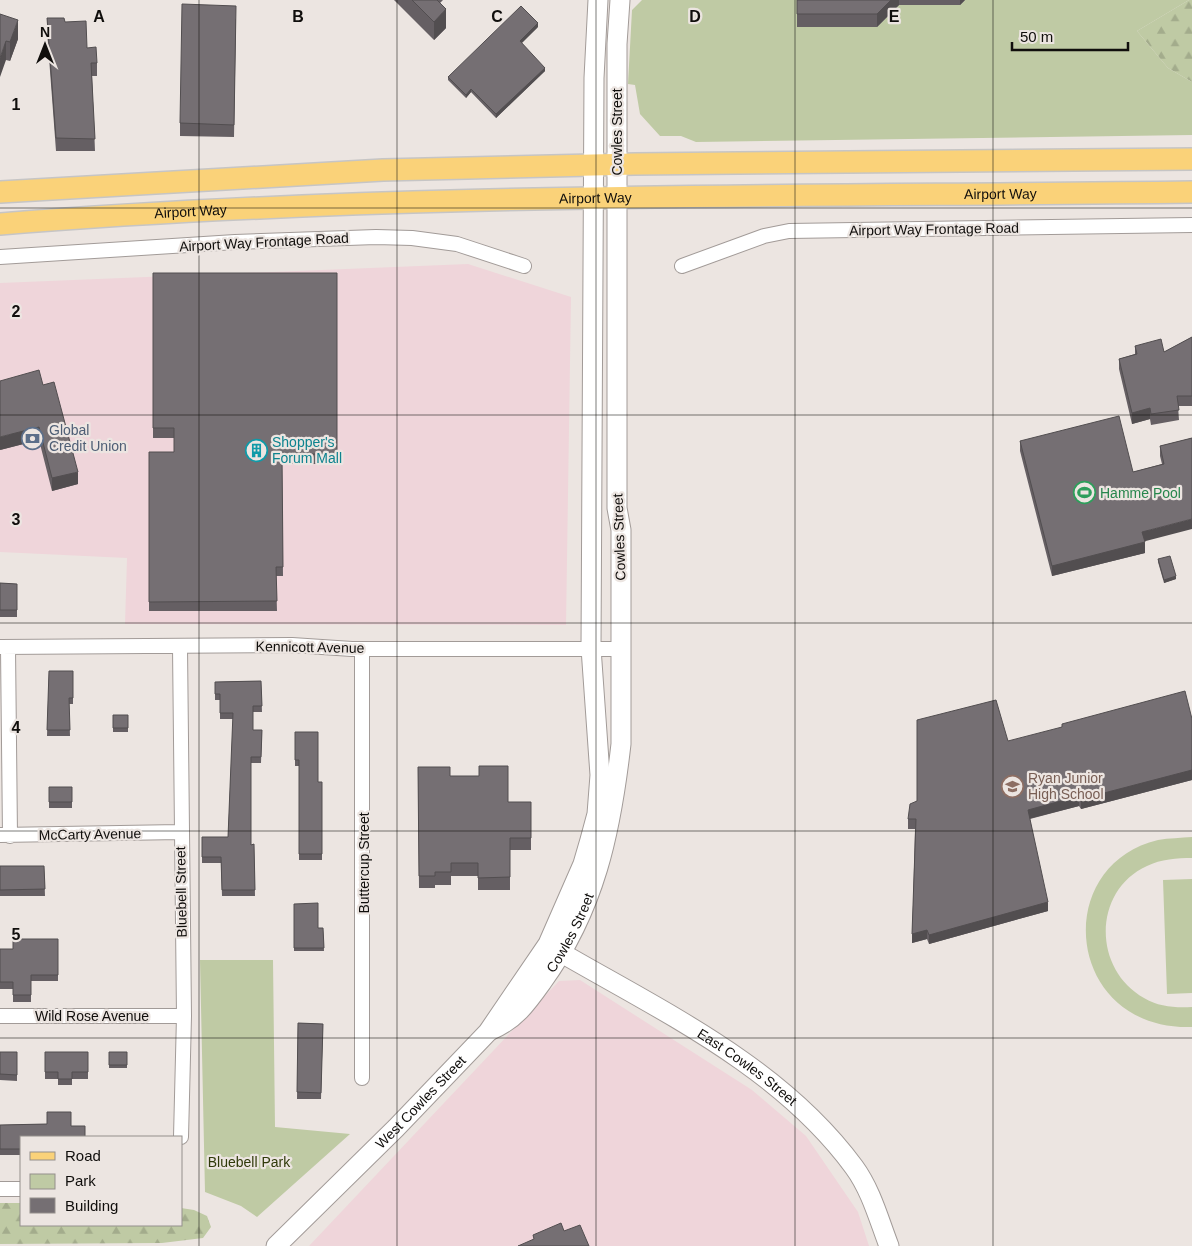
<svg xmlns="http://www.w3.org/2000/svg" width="1192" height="1246" font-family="Arial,sans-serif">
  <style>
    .commercial { fill: #efd5da }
    .forest { fill: url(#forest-firs) }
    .park { fill: #bfcaa4 }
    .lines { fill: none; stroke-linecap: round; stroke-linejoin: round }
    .street-casing { stroke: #a29b98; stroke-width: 16 }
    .secondary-casing { stroke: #a29b98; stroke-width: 21 }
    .primary-casing { stroke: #c6c5c5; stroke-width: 24 }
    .street { stroke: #fff; stroke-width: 14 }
    .secondary { stroke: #fff; stroke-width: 19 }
    .primary { stroke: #fad279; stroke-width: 21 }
    .wall { fill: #655f63 }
    .shaded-wall { fill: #524e50 }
    .building { fill: #756f73; stroke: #524e50 }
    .grid { fill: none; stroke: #100e0c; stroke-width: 1; stroke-opacity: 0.55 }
    .labels { text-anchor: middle; stroke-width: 4.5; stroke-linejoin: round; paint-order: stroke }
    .street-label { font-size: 14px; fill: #100e0c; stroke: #ece5e1 }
    .service-label { font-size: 14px; fill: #4e5e75; stroke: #ece5e1; text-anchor: start }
    .culture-label { font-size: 14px; fill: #0d838f; stroke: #ece5e1; text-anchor: start }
    .leisure-label { font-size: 14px; fill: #27864d; stroke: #ece5e1; text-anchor: start }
    .education-label { font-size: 14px; fill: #785e54; stroke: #ece5e1; text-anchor: start }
    .park-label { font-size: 14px; fill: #303a0a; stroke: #ece5e1 }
    .grid-label { font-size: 16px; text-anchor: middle; font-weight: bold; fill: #100e0c; stroke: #ece5e1; stroke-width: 4.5; stroke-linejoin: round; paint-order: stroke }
  </style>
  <defs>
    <pattern id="forest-firs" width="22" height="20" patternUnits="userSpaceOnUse" patternTransform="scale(1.25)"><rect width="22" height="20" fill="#bfcaa4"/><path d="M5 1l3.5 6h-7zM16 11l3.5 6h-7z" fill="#a3ac8c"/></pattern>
  </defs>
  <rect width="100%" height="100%" fill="#ece5e1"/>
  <path class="commercial" d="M468,264L571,297L566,625L125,624L127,558L0,552V283Z
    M580,980L752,1090L806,1136L858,1212L869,1246H309L559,981Z"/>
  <path class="forest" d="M1189,0H1192V82L1168,68L1137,31Z
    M0,1203H21V1225H181V1208L194,1210L207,1216L211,1227L203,1238L162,1243L0,1244Z"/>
  <path class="park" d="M642,0H797V27H877L899,5H960L965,0H1189L1137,31L1168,68L1192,82V135L696,142L681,136H660L640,114L635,85L628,84L632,10Z
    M1192,837V858C1177,858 1161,859 1147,866C1092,891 1093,970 1144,998C1159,1007 1176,1008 1192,1007V1027C1066,1031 1049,866 1158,840C1169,838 1181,838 1192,837Z
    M1192,879V993L1167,994L1163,880Z
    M200,960H273L275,1127L350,1134L257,1217L241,1206L205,1192Z"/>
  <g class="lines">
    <defs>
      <path id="street" d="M0,257L235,242L376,237L412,238L457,244L524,266
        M682,266L764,236L789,231L1192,225
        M0,647L292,645L352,649H619
        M180,647L184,1016L181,1137
        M8,648L10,836
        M0,835L180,832
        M0,1016H184
        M362,1078V649
        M0,1189H21"/>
      <g id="secondary">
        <path id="s1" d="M553,948C659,1010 779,1065 854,1167C871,1190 879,1220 889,1246"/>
        <path id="s2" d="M491,1030C515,1020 527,1003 542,982C595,909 611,832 621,744V530L617,508V44L620,0"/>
        <path id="s3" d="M276,1246L396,1128L488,1032L548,944L583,864L590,840L597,814L600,775L591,648L594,78L598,0"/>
      </g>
      <g id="primary">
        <path d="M0,192L383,170L635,164L1192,159"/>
        <path id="s4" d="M0,224C396,192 795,197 1192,192"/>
      </g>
    </defs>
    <use href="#street" class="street-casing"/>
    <use href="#secondary" class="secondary-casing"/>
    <use href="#primary" class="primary-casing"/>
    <use href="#street" class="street"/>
    <use href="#secondary" class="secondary"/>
    <use href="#primary" class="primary"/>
  </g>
  <path class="wall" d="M394,0H443L440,3L446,28L434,40Z
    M797,0H965L960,5H899L877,27H797Z
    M0,14L18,39L10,61L6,60Z
    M47,18L65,22L87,48L97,63V76H92L95,151H56L47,31Z
    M236,18L234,137L180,136V123Z
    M538,27L521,43L545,71L496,118L471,92L466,98L448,80V77Z
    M153,273H337V464H282L283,576H276L277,611H149V452H174V438H153Z
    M1192,337V406H1178L1179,420L1151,425L1150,419L1132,424L1119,369V359L1135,354V346L1164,352Z
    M43,385L78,484L52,491L39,440L0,450Z
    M1192,438L1144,541L1145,553L1052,576L1020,451V441L1133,472L1162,464L1160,456V446Z
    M1158,559L1176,579L1164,583L1158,562Z
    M0,583L17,584V617H0Z
    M49,671H73V704H69L70,736H47Z
    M261,681L262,712H253V730H262L261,763H251V845L254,844L255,896H222L221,863H202V837H228L233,719H220V700H215V682Z
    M113,715H128V732H113Z
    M1192,719V780L1081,809L1079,806L1030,819L1048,911L929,944L927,939L912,943L915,829H908V819L917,801Z
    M295,732L318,782H322V860H299V766H295Z
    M418,767L450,776L508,802H531V850H510V890H478V876H451V885H435V888H419Z
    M49,787H72V808H49Z
    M0,866H44L45,896H0Z
    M294,904L318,928H323L324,951H294Z
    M58,939V981H31V1002H13V989H0V949H13Z
    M298,1023L323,1024L321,1099H297Z
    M0,1052H17V1081L0,1080Z
    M45,1052H88V1079H72V1085H58V1079H45Z
    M109,1052H127V1068H109Z
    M47,1112H71V1126H85V1137H21V1155H0V1125L47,1124Z"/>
  <path class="shaded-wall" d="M891,0H899V5L877,27V14Z
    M960,0H965L960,5Z
    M446,9V28L434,40V22Z
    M18,20V39L10,61V42Z
    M538,23V27L520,45V41Z
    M6,41V60L0,77V58Z
    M545,68V71L496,118V114Z
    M471,89V92L466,98V95Z
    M1150,408V419L1132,424V413Z
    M39,427V440L0,450V437Z
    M78,472V484L52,491V478Z
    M1192,519V529L1142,542V532Z
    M1145,542V553L1052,576V566Z
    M1176,576V579L1164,583V580Z
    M1192,770V780L1081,809V799Z
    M1079,796V806L1028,819V810Z
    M1048,902V911L929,944V935Z
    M927,930V939L912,943V934Z"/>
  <path class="building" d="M412,0H437L446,9L434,22Z
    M797,0H891L877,14H797Z
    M182,4L236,6L234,125L180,123Z
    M521,6L538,23L520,41L545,68L496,114L471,89L466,95L448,77Z
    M0,14L18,20L10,42L6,41L0,58Z
    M47,18H64L65,22L86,21L87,48L96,47L97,63H91L95,139L56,138Z
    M153,273H337V454H282L283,567H276L277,601L149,602V452H174V428H153Z
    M1192,337V396H1177L1179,410L1151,414L1150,408L1132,413L1119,359L1137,354L1135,346L1161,339L1164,352Z
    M39,370L43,385L54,382L78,472L52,478L39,427L0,437V381Z
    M1119,416L1133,472L1164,464L1160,446L1192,438V519L1142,532L1145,542L1052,566L1020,441Z
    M1170,556L1176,576L1164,580L1158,559Z
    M0,583L17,584V610H0Z
    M49,671H73V698H69L70,730H47Z
    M261,681L262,706H253V730H262L261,757H251V845L254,844L255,890H222L221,857H202V837H228L233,713H220V694H215V682Z
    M1185,691L1192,719V770L1081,799L1079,796L1028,810L1048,902L929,935L927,930L912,934L916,819H908L910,804L917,801V720L996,700L1008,741L1062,727V724Z
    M113,715H128V728H113Z
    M295,732H318V782H322V854H299V760H295Z
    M479,766H508V802H531V838H510V877L478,878V863H451V872H435V876H419L418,767H450V776H479Z
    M49,787H72V802H49Z
    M0,866H44L45,889L0,890Z
    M318,903V928H323L324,948H294V904Z
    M13,939H58V975H31V995H13V982H0V949H13Z
    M298,1023L323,1024L321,1093L297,1092Z
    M0,1052H17V1075L0,1074Z
    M45,1052H88V1072H72V1079H58V1072H45Z
    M109,1052H127V1065H109Z
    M47,1112H71V1126H85V1137H21V1149H0V1125L47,1124Z
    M561,1223L564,1231L580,1225L589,1246H518L534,1239L533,1235Z"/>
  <path class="grid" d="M199,0V1246M397,0V1246M596,0V1246M795,0V1246M993,0V1246M0,208H1192M0,415H1192M0,623H1192M0,831H1192M0,1038H1192"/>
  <defs>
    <symbol id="bank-ring" viewBox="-11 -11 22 22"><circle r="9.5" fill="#ece5e1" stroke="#5c6f8a" stroke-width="1.5"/><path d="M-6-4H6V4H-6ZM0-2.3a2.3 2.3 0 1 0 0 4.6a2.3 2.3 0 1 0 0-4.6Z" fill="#5c6f8a"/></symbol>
    <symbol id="building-ring" viewBox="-11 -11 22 22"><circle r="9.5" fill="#ece5e1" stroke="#0f9aa8" stroke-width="1.5"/><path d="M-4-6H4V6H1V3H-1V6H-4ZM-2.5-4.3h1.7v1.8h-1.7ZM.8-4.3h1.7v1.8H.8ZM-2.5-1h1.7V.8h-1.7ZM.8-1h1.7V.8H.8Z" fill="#0f9aa8"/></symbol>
    <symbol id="stadium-ring" viewBox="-11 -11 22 22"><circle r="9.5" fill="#ece5e1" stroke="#2e9e5b" stroke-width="1.5"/><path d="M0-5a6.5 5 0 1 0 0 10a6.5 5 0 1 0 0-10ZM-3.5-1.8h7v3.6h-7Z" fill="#2e9e5b"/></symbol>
    <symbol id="school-ring" viewBox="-11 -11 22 22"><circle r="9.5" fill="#ece5e1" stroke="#8d6e63" stroke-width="1.5"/><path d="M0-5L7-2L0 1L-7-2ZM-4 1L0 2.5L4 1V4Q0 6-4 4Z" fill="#8d6e63"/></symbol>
  </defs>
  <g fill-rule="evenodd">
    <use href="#bank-ring" x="20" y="426" width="25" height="25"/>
    <use href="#building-ring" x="244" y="438" width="25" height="25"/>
    <use href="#stadium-ring" x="1072" y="480" width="25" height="25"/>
    <use href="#school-ring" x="1000" y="774" width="25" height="25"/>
  </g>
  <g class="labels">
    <g class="street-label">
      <text transform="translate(617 132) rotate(-90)" y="5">Cowles Street</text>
      <text dy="5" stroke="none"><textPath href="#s4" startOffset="1001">Airport Way</textPath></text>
      <text dy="5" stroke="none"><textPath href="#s4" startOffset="596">Airport Way</textPath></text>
      <text dy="5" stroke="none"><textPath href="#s4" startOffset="191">Airport Way</textPath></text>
      <text transform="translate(934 229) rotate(-1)" y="5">Airport Way Frontage Road</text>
      <text transform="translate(264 242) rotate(-3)" y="5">Airport Way Frontage Road</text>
      <text transform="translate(619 537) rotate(-92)" y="5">Cowles Street</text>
      <text transform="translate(310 647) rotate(1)" y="5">Kennicott Avenue</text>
      <text transform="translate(90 834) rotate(-1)" y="5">McCarty Avenue</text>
      <text transform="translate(364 863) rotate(-90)" y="5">Buttercup Street</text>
      <text transform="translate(181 892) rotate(-91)" y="5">Bluebell Street</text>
      <text dy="5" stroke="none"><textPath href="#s2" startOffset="128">Cowles Street</textPath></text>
      <text x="92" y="1021">Wild Rose Avenue</text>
      <text dy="5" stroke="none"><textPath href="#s1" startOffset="228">East Cowles Street</textPath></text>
      <text dy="5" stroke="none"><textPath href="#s3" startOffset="204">West Cowles Street</textPath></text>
    </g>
    <g class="service-label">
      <text x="49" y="435">Global<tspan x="49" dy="16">Credit Union</tspan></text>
    </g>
    <g class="culture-label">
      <text x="272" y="447">Shopper's<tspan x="272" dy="16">Forum Mall</tspan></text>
    </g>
    <g class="leisure-label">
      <text x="1100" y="498">Hamme Pool</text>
    </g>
    <g class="education-label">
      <text x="1028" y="783">Ryan Junior<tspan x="1028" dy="16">High School</tspan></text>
    </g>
    <g class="park-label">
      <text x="249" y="1167">Bluebell Park</text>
    </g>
  </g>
  <g class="grid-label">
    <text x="99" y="22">A</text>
    <text x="298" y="22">B</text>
    <text x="497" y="22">C</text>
    <text x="695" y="22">D</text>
    <text x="894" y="22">E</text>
    <text x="16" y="110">1</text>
    <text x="16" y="317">2</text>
    <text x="16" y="525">3</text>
    <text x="16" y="733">4</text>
    <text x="16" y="940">5</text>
  </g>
  <rect x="20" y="1136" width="162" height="90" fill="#ece5e1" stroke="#948f8c"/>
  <rect x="30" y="1152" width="25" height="8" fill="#fad279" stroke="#948f8c"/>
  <text x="65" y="1161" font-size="15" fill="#100e0c">Road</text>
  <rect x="30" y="1174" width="25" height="15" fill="#bfcaa4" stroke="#948f8c"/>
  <text x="65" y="1186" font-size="15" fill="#100e0c">Park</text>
  <rect x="30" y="1198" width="25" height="15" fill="#756f73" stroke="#948f8c"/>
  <text x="65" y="1211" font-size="15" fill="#100e0c">Building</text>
  <g transform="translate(45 45)" stroke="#ece5e1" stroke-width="4" paint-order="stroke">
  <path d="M0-4L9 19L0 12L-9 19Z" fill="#100e0c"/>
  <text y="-8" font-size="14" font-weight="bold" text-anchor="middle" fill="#100e0c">N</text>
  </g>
  <path d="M1012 42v8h116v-8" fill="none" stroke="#100e0c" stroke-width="2.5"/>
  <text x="1020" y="42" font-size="15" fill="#100e0c" stroke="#ece5e1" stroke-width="4" paint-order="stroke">50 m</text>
</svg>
